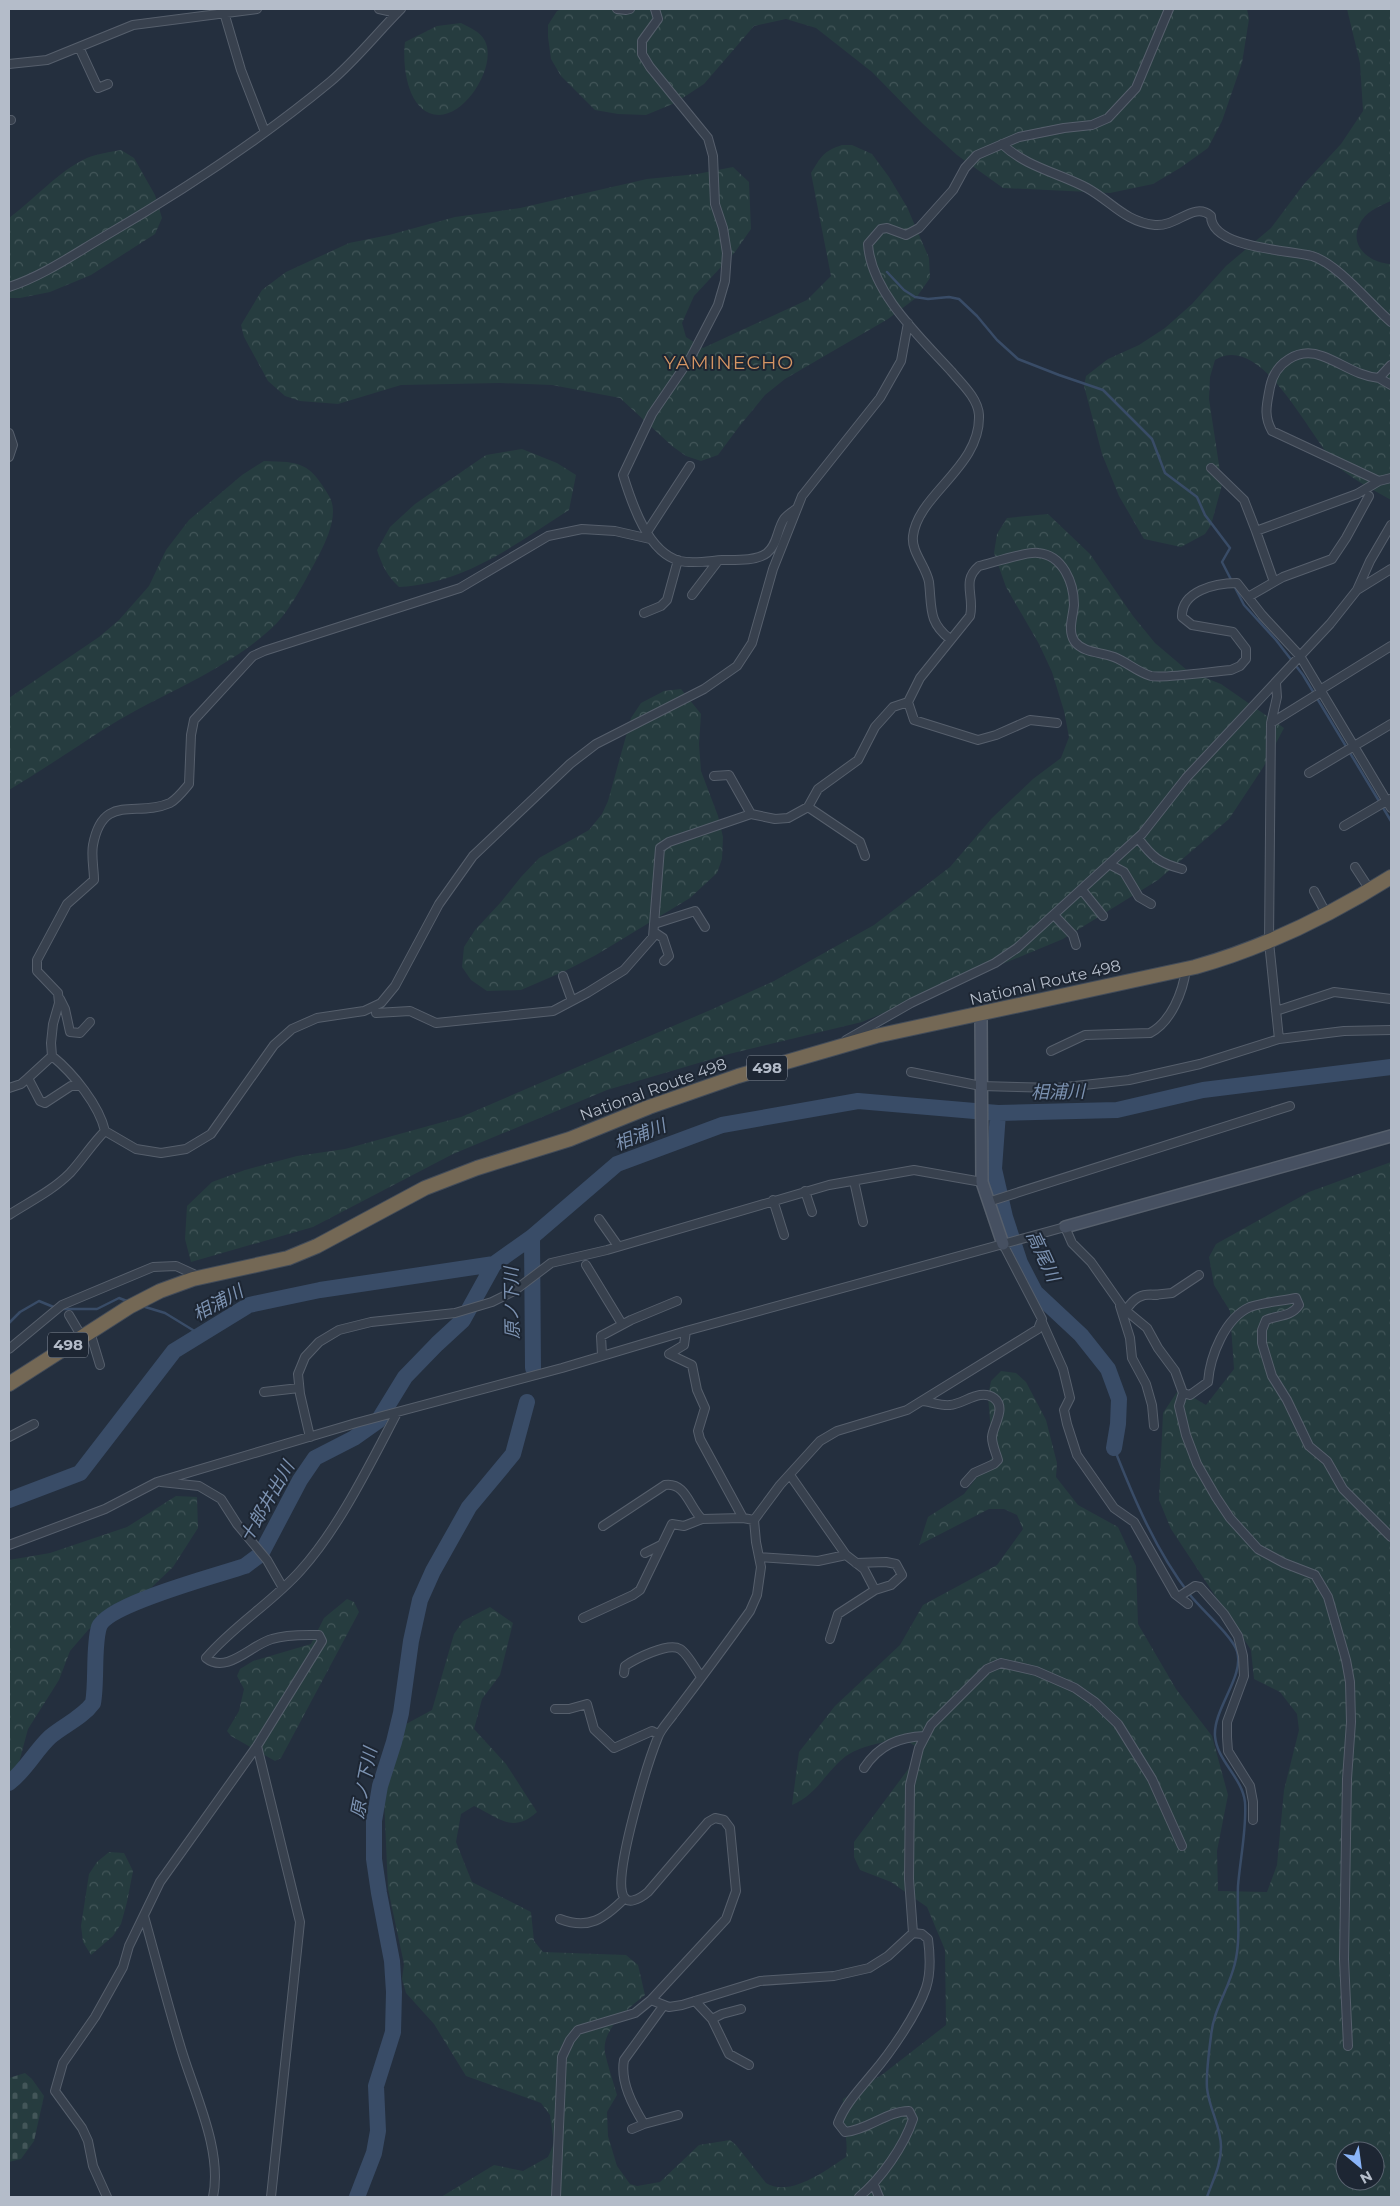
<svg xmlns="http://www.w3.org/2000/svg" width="1400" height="2206" font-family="Montserrat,'Noto Sans JP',sans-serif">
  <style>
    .forest { fill: url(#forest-crowns); fill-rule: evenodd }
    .cemetery { fill: url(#cemetery-stones) }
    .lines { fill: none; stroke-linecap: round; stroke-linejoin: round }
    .stream { stroke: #394c67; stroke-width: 2.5 }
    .river { stroke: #394c67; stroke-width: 16 }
    .street-casing { stroke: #565f6c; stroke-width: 10 }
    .secondary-casing { stroke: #565f6c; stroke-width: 14 }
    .highway-casing { stroke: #434c59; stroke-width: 16 }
    .street { stroke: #38414e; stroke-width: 8 }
    .secondary { stroke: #465061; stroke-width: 11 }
    .highway { stroke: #746855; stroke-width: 14 }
    .labels { text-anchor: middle; stroke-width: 4; stroke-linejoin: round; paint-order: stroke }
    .shield { fill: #1d2633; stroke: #878f9c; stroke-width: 1 }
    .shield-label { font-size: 15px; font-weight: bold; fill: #b4bcc9 }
    .street-label { font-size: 16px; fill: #b4bcc9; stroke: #1d2633 }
    .water-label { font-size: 18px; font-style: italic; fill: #7c92b1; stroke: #1d2633 }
    .quarter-label { font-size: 19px; letter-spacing: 1px; fill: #d59563; stroke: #1d2633 }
  </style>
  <defs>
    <pattern id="forest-crowns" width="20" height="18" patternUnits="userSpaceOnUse" patternTransform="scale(1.25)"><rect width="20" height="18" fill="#263c3f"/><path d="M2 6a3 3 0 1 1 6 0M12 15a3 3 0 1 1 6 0" fill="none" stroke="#435659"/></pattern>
    <pattern id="cemetery-stones" width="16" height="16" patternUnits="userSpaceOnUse" patternTransform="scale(1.25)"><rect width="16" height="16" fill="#263c3f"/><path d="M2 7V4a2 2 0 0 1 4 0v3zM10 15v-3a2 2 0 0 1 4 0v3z" fill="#435659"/></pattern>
  </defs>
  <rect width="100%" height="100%" fill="#242f3e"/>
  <path class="forest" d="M562,9H1247L1249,19L1242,63L1222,121L1208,148L1180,168L1153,184L1110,193L1003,188L957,155L922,123L872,72L816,28L786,19L754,26L704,84L675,103L646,115L618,114L595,110L561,76L551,59L548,37V25L557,11Z
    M1347,9H1391V201C1380,206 1369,210 1362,220C1346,244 1368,263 1391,264V500C1375,491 1356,481 1342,470C1312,445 1264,330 1215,360L1210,377L1209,399L1222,485L1211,525L1205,534L1181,547L1144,539L1119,496L1102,454L1084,386L1086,376L1108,359L1139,345L1165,328L1192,304L1226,266L1271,228L1304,184L1341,144L1363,111L1360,63Z
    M461,23C470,28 480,31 485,41C497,65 467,115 439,115C407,114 402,65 405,42L437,26Z
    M842,145H852L872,154L889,177L907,207L929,258L930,278L916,298L888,319L785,379L765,395L738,428L718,455L701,461L686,456L672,446L620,398L552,385L500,383L401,385L338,404L300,401L285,396L268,381L244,337L241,325L262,290L286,272L349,243L389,235L455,217L520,208L647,179L697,174L733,167L749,182L751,229L735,252L694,296L682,323L686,337L703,348L807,300L831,276L811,173C821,157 823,151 842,145Z
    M121,150L134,158L155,195L162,218L155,234L91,275L50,292L20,298H9V218C35,199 57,172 87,158C97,154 110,152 121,150Z
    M522,449L557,463L576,475L569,510C514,545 466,583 399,587C387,576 382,565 377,550L390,527L415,504L486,455Z
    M264,461C301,462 309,462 329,496C339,512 328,537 320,553C308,575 293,606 276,624C227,672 158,694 101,731C71,751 40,771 9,790V698L99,637L119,620L149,586L166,550L189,520L242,475Z
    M1048,514L1090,554L1133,616L1155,643L1188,671L1221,684L1284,728L1264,766L1229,819L1158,880L1063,939L862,1022L729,1054L607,1090L453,1154L313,1227L191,1262L185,1239L187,1206L212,1182L245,1170L297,1156L345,1149L461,1117L715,1008L774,981L874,925L950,867L992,818L1033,779L1061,758L1069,737L1064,711L1052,672L1039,644L1006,587L994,553L997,534L1007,518Z
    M681,689L701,714L699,744L701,771L718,816L723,837L722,859L717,873L690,898L596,955L565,971L521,990L487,991L471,980L462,967L464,947L475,930L501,902L521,877L539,858L589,830L602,814L608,801L631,718L641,703L664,691Z
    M1391,1162V2197H441L494,2165L523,2171L548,2157L554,2143L550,2115L541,2103L466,2076L434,2024L406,1993L402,1979L404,1964L388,1889L383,1776L406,1724L432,1710L454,1634L463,1621L490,1607L513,1623L500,1675L482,1699L474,1729L506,1764L537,1812C513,1834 499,1818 474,1806L461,1814L456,1842L472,1882L531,1912L534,1941L543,1952L626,1955L638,1965L645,1995C629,2008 601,2029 605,2053C608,2067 613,2081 617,2095L607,2112L608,2136L617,2166L630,2184L637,2186L660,2182L699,2145L730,2140L736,2145L766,2183C790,2198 826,2170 846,2157C849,2134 840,2122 843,2099L883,2074L946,2025L945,1950L927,1907L891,1882L860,1870L854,1857V1842L915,1760V1746L902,1738C883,1743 862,1745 846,1756C826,1771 817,1795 792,1805L799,1752L835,1706L900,1645L923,1605L997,1565L1023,1529L1017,1515L1004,1509H989L919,1545L928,1517L964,1494L993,1456L988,1396L991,1381L1001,1371L1016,1373L1026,1382L1046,1420L1057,1463L1056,1477L1078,1505L1118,1527L1136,1566L1138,1624L1176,1689L1212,1736L1228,1795L1217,1851L1218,1891L1267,1892L1277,1865L1284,1790L1299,1730L1297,1714L1280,1692L1254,1679L1251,1650L1171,1529L1159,1500L1163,1413L1179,1389L1206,1405L1234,1369L1230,1311L1214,1285L1209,1257L1216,1244L1309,1192ZM1345,2151H1375V2181H1345Z
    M176,1496L197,1497L198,1528L173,1567L151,1588L89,1629L70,1651L59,1680L28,1729L17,1770L9,1779V1560L50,1553L127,1527Z
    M347,1599L354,1602L359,1612L281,1758L275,1761L231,1736L227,1731L239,1711L244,1689L237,1676L240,1669L253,1661L311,1644L324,1618Z
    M109,1852L124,1853L133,1871L127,1902L121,1924L113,1936L91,1955L83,1942L81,1926L89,1874L97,1862Z"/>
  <path class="cemetery" d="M25,2073L32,2079L44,2096L34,2141L21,2159L9,2162V2078Z"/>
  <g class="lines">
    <path class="stream" d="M887,272L904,290L915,297L928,299L949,297L959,299L977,316L997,340L1018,359L1059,375L1103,390L1152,439L1165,473L1197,497L1205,515L1230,548L1222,562L1244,605L1276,640L1303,675L1391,821
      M142,1306L165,1313L201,1335
      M61,1309H97L119,1298L127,1301
      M9,1323L20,1312L39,1301L56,1308
      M1114,1448C1134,1499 1156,1551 1190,1595C1201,1609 1232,1636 1237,1651C1245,1676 1213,1709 1215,1736C1217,1761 1242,1777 1245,1802C1247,1827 1240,1860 1238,1886C1237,1912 1241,1939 1235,1963C1229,1989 1213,2010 1211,2036C1209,2051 1206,2074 1207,2088C1209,2109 1221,2126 1221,2147C1221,2165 1213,2180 1207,2197"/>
    <path class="river" d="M998,1113L994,1169L1005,1217L1020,1263L1035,1292L1081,1335L1108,1369L1119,1399L1118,1424L1114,1448
      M532,1237L533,1368
      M9,1500L80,1473L174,1351L249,1305L320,1290L494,1264L532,1237L617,1164L722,1125L858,1101L998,1113L1117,1110L1203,1090L1391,1067
      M9,1783C26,1770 35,1751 50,1737C64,1725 82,1718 93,1703C97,1682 93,1647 99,1627C107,1604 219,1575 245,1566L261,1554L300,1480L315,1458L354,1438L378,1421L405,1377L437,1344L463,1320L494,1264
      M357,2197L374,2153L378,2131L376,2086L393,2032L394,1992L392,1961L379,1893L374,1859V1821L380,1786L394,1742L401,1713L411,1641L420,1600L433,1571L469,1507L513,1454L527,1402"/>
    <defs>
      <path id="street" d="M223,9L241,70L265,132
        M379,9L397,13
        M617,9L626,10L630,9
        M655,9L658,19L642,41V54L650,67L708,138L713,156L715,204L723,228L727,253L725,281L718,305L691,357L652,414L623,475C632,504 648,553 680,561C693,564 709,561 722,560C736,560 757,561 767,553C778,544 777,529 784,519C787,515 792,512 796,509
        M79,47L98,88L108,84
        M9,64L47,60L133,25L257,9
        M9,120H11
        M1002,144C1026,167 1059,173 1087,188C1111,201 1125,222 1155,225C1177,227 1194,201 1211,216C1211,248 1287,250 1312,256C1338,264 1369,303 1391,322
        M9,287C43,276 74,254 105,236C184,190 260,140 330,82C356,60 377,33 401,9
        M1391,365L1379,378C1357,376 1342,363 1322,356C1298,347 1275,363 1270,387C1267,404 1263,415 1272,431L1379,481L1391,478
        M1379,378L1391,385
        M9,433L13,445L9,457
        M1211,468L1244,500L1256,531L1357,494L1379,481
        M647,532L690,466
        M650,539L615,531L582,529L548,536L460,588L264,651L253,656L194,720L191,735L189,784C184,790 177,799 170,803C136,818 103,792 93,845C91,856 94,869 94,880L67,904L37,960V971L58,993L59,1003L53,1024L51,1043L52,1056C73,1073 99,1105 105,1131L136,1149L161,1153L186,1149L211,1134L274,1045L292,1029L317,1018L364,1011L381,1003L395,986L439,904L473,856L570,764L596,744L704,689L737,666L752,643L773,569L802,496L880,398L901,361L908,323
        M1274,582L1283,577L1332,559L1346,538L1369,496
        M1357,590L1391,569
        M692,595L718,561
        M1248,597L1274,582L1256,531
        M644,613L661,606L667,600L678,560
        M950,639C928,622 932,608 929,582C926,566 911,552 913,536C918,494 981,467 979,415C978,398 961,383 951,371C920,337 871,292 868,244L881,229L887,228L906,235L919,228L953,190L965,168L977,155L1019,137L1064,128L1092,125L1108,118L1136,88L1169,9
        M1276,683L1277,697L1271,723L1269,942L1279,1039
        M1320,690L1391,646
        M1057,723L1030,720L996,735L978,740L914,720L908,702L920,678L970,616C975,596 961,581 979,566C992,563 1027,551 1038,553C1063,555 1074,583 1074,605C1073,617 1067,631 1075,642C1084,653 1101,652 1114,657C1127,662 1137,672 1151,676C1163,679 1215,671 1231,670L1240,666L1246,659V649L1233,632L1192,625L1182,617C1181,591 1215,583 1237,583L1262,615L1300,656L1391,808
        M1271,723L1321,692
        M1309,773L1391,724
        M714,776L729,775L751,814
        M808,807L860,842L865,856
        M1344,826L1390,799
        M1138,838C1152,857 1159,863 1182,869
        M1109,864L1124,872L1139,897L1151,904
        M1355,867L1370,890
        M1082,890L1103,916
        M1314,891L1327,915
        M1054,915L1073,935L1076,945
        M654,924L695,911L705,927
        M654,932L663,938L669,956L664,961
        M563,976L572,1001
        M60,999L65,1009L70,1032L80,1033L90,1022
        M1276,1011L1334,992L1391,999
        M376,1013L410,1011L436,1023L553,1011L587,993L624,970L653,937L660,848L669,842L751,814L775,819L788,818L808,807L818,789L858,760L875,727L893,707L908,702
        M846,1040L911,1003L995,963L1017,948L1142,834L1186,778L1330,624L1357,590L1370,561L1391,525
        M1051,1051L1085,1035L1150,1033C1171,1022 1183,992 1186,969
        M52,1056L28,1078L40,1101L45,1103L71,1086H80
        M911,1072L981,1086L1057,1088L1129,1080L1200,1064L1279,1039L1344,1031L1391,1030
        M9,1088L21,1084L28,1078
        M854,1181L863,1222
        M805,1191L812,1212
        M773,1200L784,1235
        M988,1202L1290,1106
        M9,1215C29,1202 52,1191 70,1173C82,1160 92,1144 105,1131
        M599,1219L618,1246
        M586,1265L622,1324
        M1153,1295L1172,1293L1199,1275
        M1120,1306L1130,1338L1132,1358L1146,1384L1152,1405L1154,1426
        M1126,1310C1134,1298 1141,1293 1157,1295
        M69,1315L82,1337
        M1042,1322L1063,1369L1070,1398L1064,1410L1067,1424L1077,1455L1114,1508L1134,1522L1175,1594L1188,1604
        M686,1331L684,1345L669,1354L692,1365L697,1390L705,1408L698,1431L700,1439L743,1518L754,1520
        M90,1332L100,1365
        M9,1349L62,1305L153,1267L176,1266L200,1277
        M602,1355L601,1336L631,1320L677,1301
        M264,1392L299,1388
        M1183,1393L1190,1395L1208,1382C1210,1356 1225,1318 1250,1307C1264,1302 1282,1301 1296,1298L1299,1305C1291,1317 1278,1315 1266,1320L1262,1330V1343L1272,1376L1287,1400L1309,1446L1327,1461L1343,1489L1391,1537
        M923,1401C931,1402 942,1406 950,1405C964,1404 980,1388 994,1398C1007,1408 993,1425 992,1437C992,1445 996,1453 998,1460L994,1464L974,1473L965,1483
        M9,1437L34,1424
        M310,1437L300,1394L298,1374L305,1357L319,1342L339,1330L371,1322L455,1313L492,1302L514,1291L551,1263L607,1250L829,1185L914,1170L982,1182
        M161,1482L199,1486L221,1499L237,1524L267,1560L283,1588
        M603,1526L665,1485C686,1482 689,1507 702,1519L743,1518
        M9,1545L105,1509L157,1482L356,1423L562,1368L686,1331L1065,1227L1072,1243L1091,1262L1124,1309L1147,1328L1158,1348L1175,1371L1183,1393L1179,1406L1186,1435L1197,1464L1216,1497L1230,1518L1258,1549L1284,1563L1315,1575L1328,1597L1346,1660L1350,1682L1351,1722L1347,1779L1344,1959L1348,2046
        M645,1553L661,1545
        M759,1557L818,1561L846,1555L790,1475
        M856,1563L886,1562L896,1564L902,1575L891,1585L875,1590
        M1180,1596L1195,1586L1200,1587L1224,1614L1238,1636L1243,1656L1244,1676L1227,1722V1737L1228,1751L1250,1786L1253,1802V1820
        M583,1618L633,1595L640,1590L672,1524L684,1526L702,1519
        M830,1639L838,1614L875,1590L864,1569L846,1555
        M624,1673L625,1666C635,1659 668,1642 680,1649C688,1654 696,1670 701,1677
        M555,1709H569L587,1704L594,1729L614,1748L652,1731L658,1734
        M257,1746L300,1922L271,2197
        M864,1768C879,1745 899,1737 925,1736
        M144,1916C156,1959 167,2002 180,2045C193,2091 223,2149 213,2197
        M560,1919C589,1930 604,1919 625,1898
        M651,2000L669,2007L682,2005L760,1981L834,1976L869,1968L888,1956L913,1933L909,1879L910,1785L919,1748L931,1725L987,1669L1001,1663L1036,1671L1075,1688L1095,1702L1118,1724L1152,1779L1182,1846
        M695,2001L712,2019L729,2054L749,2065
        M664,2005L624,2060C620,2082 633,2106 644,2124L678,2115
        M712,2019L722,2014L741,2009
        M632,2129L644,2124
        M874,2185L879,2197
        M107,2197L93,2166L88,2141L82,2128L55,2091L63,2063L95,2017L123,1967L129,1946L160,1882L257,1746L322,1641L319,1635C305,1635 287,1634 272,1639C252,1644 227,1675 206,1658C234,1625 273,1602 301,1570C339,1528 370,1464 397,1413
        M556,2197L562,2057L570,2040L578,2030L635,2013L651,2000L726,1919L736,1891L730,1828L724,1820L715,1818L708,1822L648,1892C641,1898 625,1908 622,1892C616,1867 647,1764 658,1737C661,1729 668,1722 673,1715C699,1681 725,1646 750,1611L757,1595L761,1567L756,1542L754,1520L780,1485L820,1441L837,1431L907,1410L1038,1329L1042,1319L1003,1244
        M859,2197C881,2179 904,2146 913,2119L909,2111C887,2111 868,2130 845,2132L838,2123C845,2104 860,2089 873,2073C891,2052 917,2014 926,1988C931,1973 930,1954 928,1939L922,1934L913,1933"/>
      <path id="secondary" d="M981,1015L982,1182L1003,1244
        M1065,1227L1391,1136"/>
      <path id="highway" d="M9,1384L129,1307L160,1291L193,1279L288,1258L317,1246L425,1188L477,1168L570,1139L649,1107L738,1076L876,1036L1195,967C1266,947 1329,916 1391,877"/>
    </defs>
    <use href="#street" class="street-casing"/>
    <use href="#secondary" class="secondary-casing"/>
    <use href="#highway" class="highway-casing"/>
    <use href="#street" class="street"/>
    <use href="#secondary" class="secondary"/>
    <use href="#highway" class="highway"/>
  </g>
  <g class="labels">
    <g class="shield">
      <rect x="747" y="1055.5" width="40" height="25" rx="4"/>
      <rect x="48" y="1332.5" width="40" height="25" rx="4"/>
    </g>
    <g class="shield-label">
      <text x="767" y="1073">498</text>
      <text x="68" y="1350">498</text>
    </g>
    <g class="street-label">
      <text transform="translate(1045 982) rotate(-13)" y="6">National Route 498</text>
      <text transform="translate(653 1089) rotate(-20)" y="6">National Route 498</text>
    </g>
    <g class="water-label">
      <text transform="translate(1058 1092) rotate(-1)" y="6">相浦川</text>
      <text transform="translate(640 1135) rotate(-22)" y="6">相浦川</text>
      <text transform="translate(1043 1256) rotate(65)" y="6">高尾川</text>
      <text transform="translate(218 1303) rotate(-29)" y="6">相浦川</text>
      <text transform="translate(512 1303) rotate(-91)" y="6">原ノ下川</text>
      <text transform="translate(267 1502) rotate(-60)" y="6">十郎井出川</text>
      <text transform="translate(364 1783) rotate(-79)" y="6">原ノ下川</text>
    </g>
    <g class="quarter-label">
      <text x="729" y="369">YAMINECHO</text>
    </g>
  </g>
  <rect width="1400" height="2206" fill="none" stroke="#b4bcc9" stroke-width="20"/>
  <g transform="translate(1360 2166) rotate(151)"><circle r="24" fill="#1d2633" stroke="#59626f"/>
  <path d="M0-4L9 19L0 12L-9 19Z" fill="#8ab4f8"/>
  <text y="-8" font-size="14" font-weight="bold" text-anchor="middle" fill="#b4bcc9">N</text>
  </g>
</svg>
